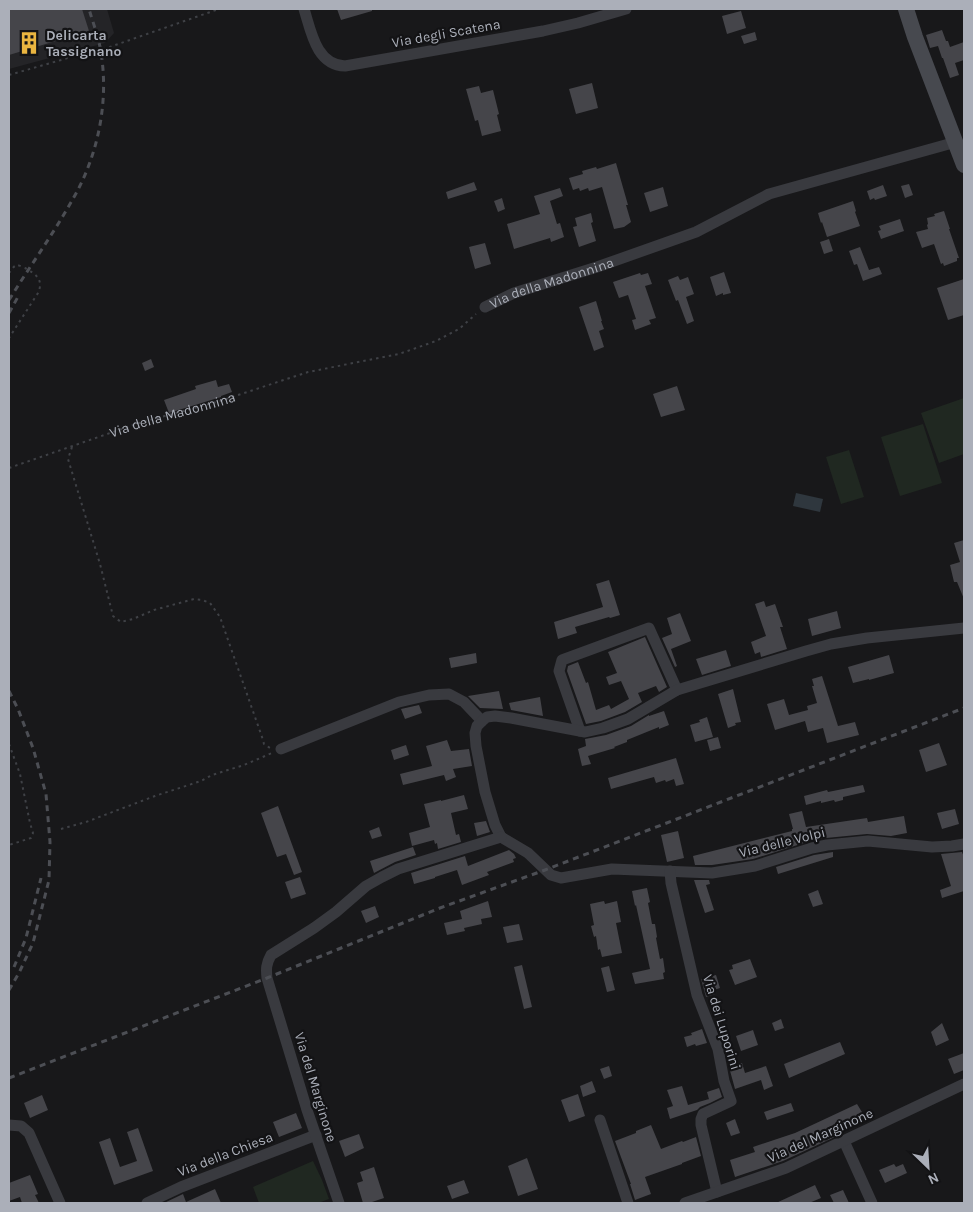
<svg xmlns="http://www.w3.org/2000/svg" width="973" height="1212" font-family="Karla,sans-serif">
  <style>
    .built { fill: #242427 }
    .green { fill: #202821 }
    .water { fill: #2f373e }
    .building { fill: #45454a }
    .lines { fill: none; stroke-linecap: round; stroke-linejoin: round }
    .path { stroke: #3f4146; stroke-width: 2; stroke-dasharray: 2.5 4; stroke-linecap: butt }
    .minor { stroke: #393a3f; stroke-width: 11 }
    .secondary { stroke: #47494f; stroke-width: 16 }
    .rail { stroke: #4c4e54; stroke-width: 3; stroke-dasharray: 6 5; stroke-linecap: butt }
    .labels { text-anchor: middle; stroke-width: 4.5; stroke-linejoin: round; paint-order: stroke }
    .street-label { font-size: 14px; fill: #abafb9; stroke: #131315 }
    .poi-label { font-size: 14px; font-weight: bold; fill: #abafb9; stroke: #131315; text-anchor: start }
  </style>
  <rect width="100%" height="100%" fill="#18181a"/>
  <path class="built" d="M9,9H107L114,33L105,43L9,69Z"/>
  <path class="green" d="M964,398V454L939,463L921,413Z
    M923,424L942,483L900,496L881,437Z
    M849,450L864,497L841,504L826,457Z
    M313,1161L322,1180L329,1199L318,1203H259L253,1187Z"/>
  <path class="water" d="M796,493L823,499L820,512L793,506Z"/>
  <path class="building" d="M9,9H82L89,31L9,55Z
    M337,9H372V11L341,20Z
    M741,11L746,28L727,34L722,16Z
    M942,30L946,41H948L950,47L964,42V60L955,63L959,75L950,78L943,58H942L938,46L930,48L926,35Z
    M755,32L757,40L744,44L741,36Z
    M592,83L598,108L576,114L569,89Z
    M479,86L481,93L493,90L499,114L497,115L501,131L482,136L478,120L475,121L466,89Z
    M616,163L628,205H626L631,222L624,227L614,229L602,187L589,191L588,188L580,191L579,188L573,190L569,178L583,174L582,171L596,167L597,169Z
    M474,182L477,190L448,199L446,192Z
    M909,184L913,195L905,198L901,186Z
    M883,185L887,196L875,200L874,198L870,200L867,191Z
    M663,187L668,206L650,212L644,193Z
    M560,188L563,196L550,201L557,224L560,223L564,237L551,242L550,238L514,249L507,224L540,214L534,196Z
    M502,198L505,209L498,212L494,201Z
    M853,201L856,211L855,212L860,226L827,237L822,222L821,223L818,213Z
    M944,211L950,229H949L959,258H957V261L944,266L943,263L941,264L934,244L922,248L916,232L928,229L927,225L928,224L927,218L935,216L934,214Z
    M591,213L593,222L591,223L596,241L579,247L573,227L577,226L575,218Z
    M900,219L904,231L881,239L878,231L881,230L879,226Z
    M829,239L833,251L824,254L820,242Z
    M485,243L491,264L475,269L469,247Z
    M860,247L869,270L879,267L882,274L863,281L857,264L854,265L849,251Z
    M724,272L731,293L723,295V293L716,296L710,277Z
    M640,273L641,275L648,273L652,284L645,286L656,318L649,320L651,324L635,330L632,320L636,319L628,295L619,298L613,282Z
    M678,276L680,280L688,277L694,294L686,297L694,321L687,324L678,300L676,301L668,280Z
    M964,279V315L948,320L937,288Z
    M596,301L602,321H601L604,329L599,331L604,347L594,351L579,307Z
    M151,359L154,367L145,371L142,363Z
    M216,380L218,387L229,384L232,392L221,396V397L169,413L164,400L196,389L195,386Z
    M677,386L685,410L661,417L653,394Z
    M964,540V599L957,582H954L950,565L960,562L954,543Z
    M609,580L620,615L610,618L609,617L575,627L577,633L558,639L554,622L603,607L596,584Z
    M764,601L766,607L775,604L783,627H780L787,649L761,657L760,652L755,654L751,642L766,636L755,604Z
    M837,611L841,628L812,636L808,619Z
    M680,613L691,641L671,649L677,666L675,667L662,638L672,634L667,618Z
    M645,637L667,687L659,692L656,686L638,693L642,702L625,712L601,721L586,724L567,671L568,666L578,662L586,683L588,682L596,710L609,705L611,709L629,699L621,681L609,685L606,677L617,673L608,652Z
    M726,650L731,666L702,675L696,659Z
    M476,653L477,663L451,668L449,658Z
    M889,655L894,673L869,680V679L853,683L848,667Z
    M822,676L838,726L855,722L859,735L827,743L823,728L808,732L805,721L775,730L767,704L784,699L789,715L808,710L807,706L817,703L812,686H814L812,679Z
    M733,689L741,722L735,723L736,725L728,728L718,694Z
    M499,691L503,709L480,708L468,696Z
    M540,697L543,716L511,710L509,703Z
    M419,705L422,713L405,719L401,709Z
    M664,711L669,725L659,729V727L627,740V742L614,747L615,748L588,756L591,764L582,766L578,749L586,746L585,739L606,735L631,726L649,715V716Z
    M707,717L713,737L695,742L690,725L700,722L699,720Z
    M718,737L721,748L710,751L707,740Z
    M447,740L451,751L469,749L472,766L453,769L456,777L446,781L444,775L403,785L400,774L432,766L426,746Z
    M939,743L947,765L926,772L919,750Z
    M406,745L409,755L394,760L391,750Z
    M676,758L684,784L676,786L674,779L666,782L665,780L656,783L654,777L611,789L608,778Z
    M863,785L865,792L843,797V800L835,802L834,800L821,803V801L806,805L804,796L827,790L828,792Z
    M464,795L468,809L451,813L456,835L459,834L461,842L438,849L437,843L435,844L434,840L412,846L409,833L430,827L424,804L441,800V801Z
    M278,806L302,872L294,875L286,854L277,857L261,813Z
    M955,809L959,824L942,829L937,813Z
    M802,811L806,827L867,818L868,822L904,816L907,833L891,836L867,834L826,838L810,841L753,859L712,865H695L693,856L792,831V829H793L789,814Z
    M486,821L490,832L477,836L474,823Z
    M379,827L382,836L372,839L369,831Z
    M678,831L684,858L667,862L661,835Z
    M413,847L416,855L395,862L374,873L370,861Z
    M509,850L514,854L516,858L513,859L514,862L487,872L489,875L462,885L457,870L435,877V878L414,884L411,873L465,856L468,866Z
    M833,852V857L778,874L776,867L814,855Z
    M962,852L964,857V891L942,898L940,890L951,886L941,854Z
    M300,877L306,894L291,899L285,882Z
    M694,880H709L710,884L706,885L714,910L705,913Z
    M647,888L650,902L648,903L652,924H655L657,937L656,938L660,959L663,958L665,972L663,973L664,979L635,984L632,973L650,969L636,905L635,906L632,891Z
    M818,890L823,904L813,907L808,894Z
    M488,901L492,917L481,919L482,924L464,928L465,931L447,935L444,923L462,919L460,911Z
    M604,901L605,904L617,901L621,922L616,923L622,953L602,957L600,949L598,950L596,936L594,937L591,926L594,925L590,904Z
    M375,906L379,917L366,923L361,911Z
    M519,924L523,940L507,943L503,927Z
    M750,959L757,977L735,985L729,970L733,969L732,965Z
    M522,965L532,1007L524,1009L514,967Z
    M609,966L615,990L607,992L601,968Z
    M716,975L720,988L714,990L715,994L706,997L701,979Z
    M781,1019L784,1028L775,1031L772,1023Z
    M942,1023L949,1040L936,1046L931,1032Z
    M702,1029L707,1043L696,1046L695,1044L687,1047L684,1037L692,1035L691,1033Z
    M753,1030L758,1045L741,1051L736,1036Z
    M840,1042L845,1054L789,1078L784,1064Z
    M964,1053V1070L954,1074L948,1059Z
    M742,1063L745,1073L766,1066L773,1086L764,1090L761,1080L735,1089L729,1067Z
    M609,1066L612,1076L604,1079L600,1069Z
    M592,1081L596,1092L583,1097L580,1086Z
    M682,1086L688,1105L709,1099L710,1103L700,1107L697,1110L670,1119L667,1108L673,1106L667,1090Z
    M719,1088L722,1097L710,1103L707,1092Z
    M578,1094L585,1116L569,1122L561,1100Z
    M42,1095L48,1110L30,1118L24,1103Z
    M791,1103L794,1111L767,1120L764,1112Z
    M857,1104L865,1117L837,1132L839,1135L783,1161L735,1177L730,1160L755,1152L753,1147L795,1133Z
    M296,1113L302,1128L279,1137L273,1122Z
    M735,1119L740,1133L731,1136L726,1123Z
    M651,1125L661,1149L682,1141L683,1142L696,1137L701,1156L682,1163V1164L645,1177L651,1194L635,1200L630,1184H631L615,1141L636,1133V1131Z
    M138,1128L153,1171L114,1185L99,1142L110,1138L120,1167L137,1161L127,1132Z
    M359,1134L364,1148L345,1157L339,1141Z
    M527,1158L538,1189L518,1196L508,1166Z
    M894,1164L896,1167L903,1164L907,1173L885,1183L879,1170Z
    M374,1167L384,1198L369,1203H363L357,1183L363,1181L360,1172Z
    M30,1175L38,1194L35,1195L39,1203H22L20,1197L9,1201V1183Z
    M464,1180L469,1193L452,1199L447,1186Z
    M815,1185L821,1198L809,1203H776Z
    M215,1189L221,1203H164L183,1194L186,1202Z
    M843,1190L849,1203H834L830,1195Z"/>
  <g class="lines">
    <g class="path">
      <path d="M9,75L75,56L101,50L219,9"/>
      <path d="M9,273C11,271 13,266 17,265C19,265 24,268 25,268C36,274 44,280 38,293L9,338"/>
      <path d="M72,447L68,459L100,564L113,616L121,622L133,619L154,610L194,599L202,600L210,603L220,617L262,737L264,744L270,748"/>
      <path id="s1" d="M9,468L139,423L220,401L308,372L399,354L436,341L459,329L476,314"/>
      <path d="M9,744L20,774L30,823L33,833L31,838L9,845"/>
      <path d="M61,829L86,822L155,796L201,781L212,775L244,765L272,753"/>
    </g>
    <g class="minor">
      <path d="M304,9C311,31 316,65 345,66L543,31L578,23L626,9"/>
      <path id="s2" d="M485,307L514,293L597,267L696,232L769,194L956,142"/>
      <path d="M580,731L559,671L562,660L649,628L677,690"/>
      <path d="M281,749L399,702L429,695L449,694L464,702L482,721"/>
      <path d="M501,837L495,825L485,792L476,746L475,733L477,726L482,721L487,717L495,716L511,718L585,732L603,728L628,719L677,690L806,651L831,644L867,638L964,628"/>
      <path d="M501,837L528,853L551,875L561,878L612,869L712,873L755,866L812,848L827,845L868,841L932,847L952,846L964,844"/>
      <path d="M670,871L671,883L697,995L718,1049L724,1081L731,1101L703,1114L701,1119V1125L717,1192"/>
      <path d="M600,1120L628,1203"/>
      <path d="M9,1125L21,1126L29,1133L60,1203"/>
      <path d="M844,1141L872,1203"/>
      <path d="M147,1203L181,1187L316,1135"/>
      <path d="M339,1203L307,1110L267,978C266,969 266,964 271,955L314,928L336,912L366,886L382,877L398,869L501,837"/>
      <path d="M685,1203L786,1168L964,1084"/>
    </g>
    <path class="secondary" d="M906,9L915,37L964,165"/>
    <path class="rail" d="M9,300C30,266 54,233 74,197C98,155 109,101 101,53C99,38 93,23 89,9
      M9,313L19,295
      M9,691L18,709L33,748L46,794L50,842L49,880L33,943L19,973L9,990
      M14,967L26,938L41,878
      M9,1078L267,978L440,908L545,870L964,708"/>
  </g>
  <defs>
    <symbol id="building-bare" viewBox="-9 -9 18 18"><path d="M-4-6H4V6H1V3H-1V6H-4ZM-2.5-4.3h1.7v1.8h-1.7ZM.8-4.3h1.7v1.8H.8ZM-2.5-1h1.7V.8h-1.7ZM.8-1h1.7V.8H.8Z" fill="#eab540" stroke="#131315" stroke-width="2.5" paint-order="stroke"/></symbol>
  </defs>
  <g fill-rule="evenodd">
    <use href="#building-bare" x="13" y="27" width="32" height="32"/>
  </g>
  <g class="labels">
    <g class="street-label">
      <text transform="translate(446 33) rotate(-10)" y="5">Via degli Scatena</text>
      <text dy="5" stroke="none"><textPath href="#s2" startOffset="71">Via della Madonnina</textPath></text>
      <text dy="5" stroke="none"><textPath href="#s1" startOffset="172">Via della Madonnina</textPath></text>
      <text transform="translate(782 842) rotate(-14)" y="5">Via delle Volpi</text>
      <text transform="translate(722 1022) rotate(73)" y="5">Via dei Luporini</text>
      <text transform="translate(316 1087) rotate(73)" y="5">Via del Marginone</text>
      <text transform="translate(820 1135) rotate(-24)" y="5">Via del Marginone</text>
      <text transform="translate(225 1154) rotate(-21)" y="5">Via della Chiesa</text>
    </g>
    <g class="poi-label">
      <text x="46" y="40">Delicarta<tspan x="46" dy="16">Tassignano</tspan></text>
    </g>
  </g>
  <rect width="973" height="1212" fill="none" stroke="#abafb9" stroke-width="20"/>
  <g transform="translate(928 1167) rotate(155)" stroke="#131315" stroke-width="4" paint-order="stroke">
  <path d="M0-4L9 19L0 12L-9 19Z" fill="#abafb9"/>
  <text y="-8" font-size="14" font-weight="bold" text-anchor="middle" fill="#abafb9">N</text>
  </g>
</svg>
